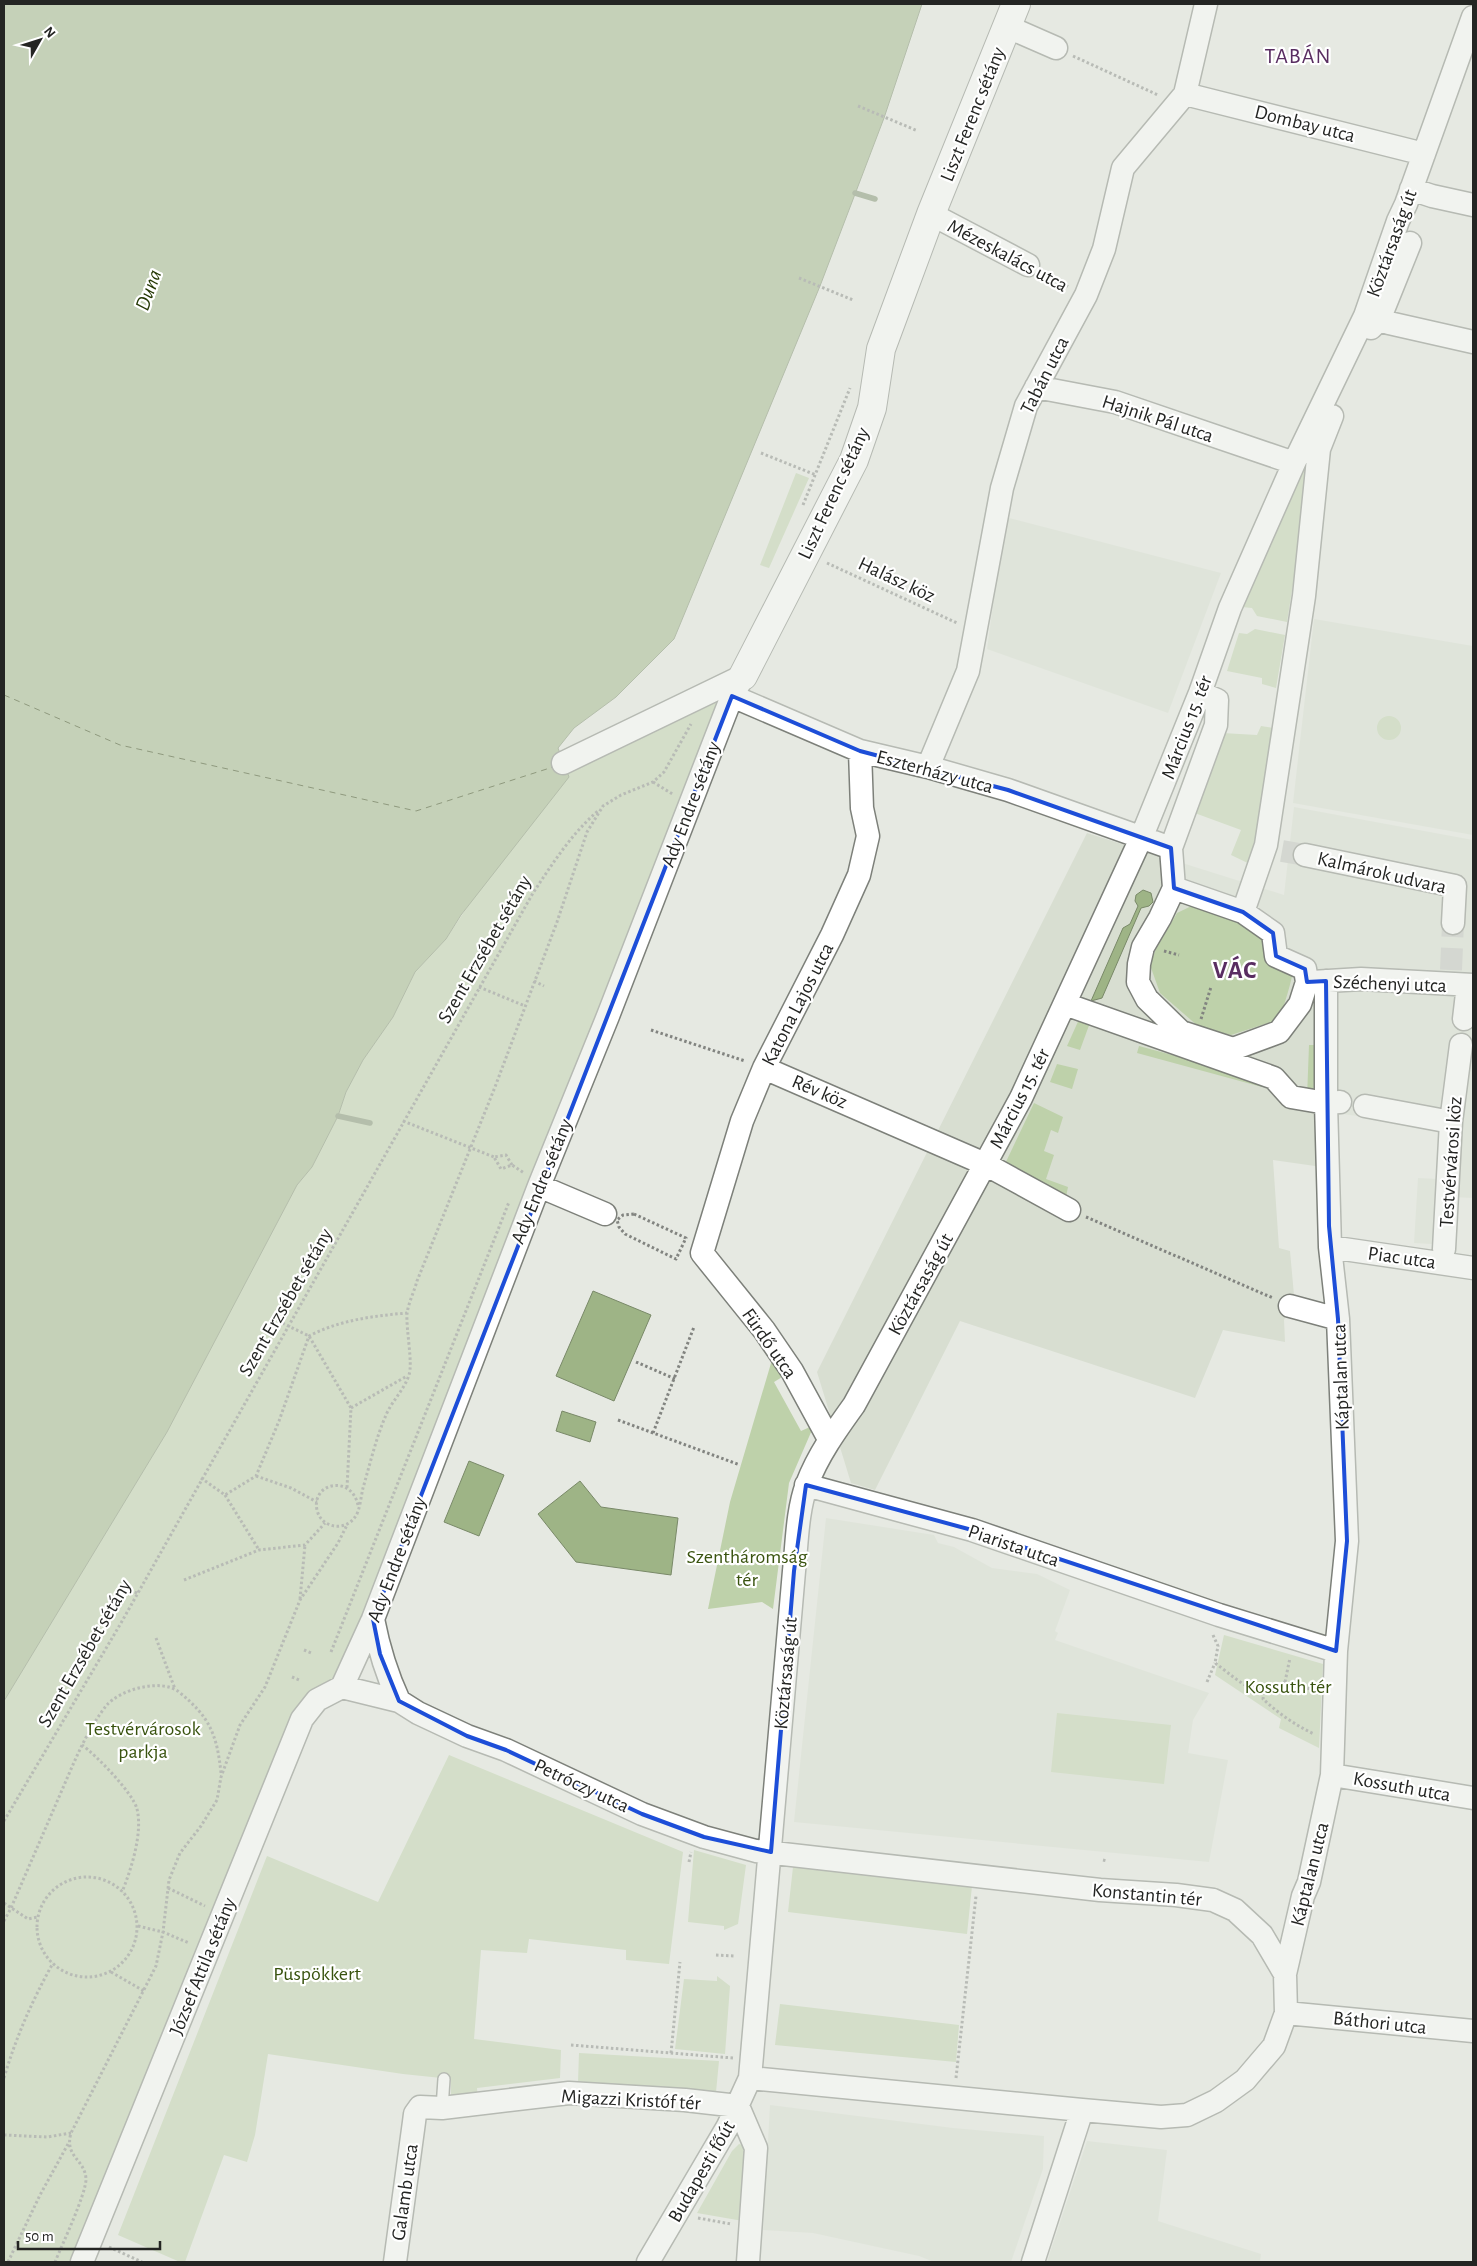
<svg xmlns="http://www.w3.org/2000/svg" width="1477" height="2266" font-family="'Alegreya Sans',sans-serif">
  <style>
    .built { fill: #d8ded1 }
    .green { fill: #bed1aa }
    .water { fill: #9eb486; stroke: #798968 }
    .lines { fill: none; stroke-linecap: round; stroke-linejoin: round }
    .stream { stroke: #798968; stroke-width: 5.5 }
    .ferry { stroke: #253804; stroke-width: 1; stroke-dasharray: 6 5; stroke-linecap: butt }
    .street-tunnel { stroke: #bfc2bc; stroke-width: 22; stroke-dasharray: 22 11; stroke-linecap: butt }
    .lane-casing { stroke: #7d807a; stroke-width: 14 }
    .street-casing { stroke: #7d807a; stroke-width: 25 }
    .secondary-casing { stroke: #7d807a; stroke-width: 30 }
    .path { stroke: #828480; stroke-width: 3; stroke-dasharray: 2.5 2.5; stroke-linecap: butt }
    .lane { stroke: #fff; stroke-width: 11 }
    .street { stroke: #fff; stroke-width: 22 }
    .secondary { stroke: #fff; stroke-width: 28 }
    .marked { fill: none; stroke: #1d4ed8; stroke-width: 4; stroke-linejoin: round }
    .labels { text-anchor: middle; stroke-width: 4.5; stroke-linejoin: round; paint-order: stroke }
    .street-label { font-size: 20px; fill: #242523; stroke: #fff }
    .park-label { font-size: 20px; fill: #39530f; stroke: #fff }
    .water-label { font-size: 21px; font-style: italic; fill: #253804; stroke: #fff }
    .quarter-label { font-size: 22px; letter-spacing: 1px; fill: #592d61; stroke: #fff }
    .district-label { font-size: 25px; font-weight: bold; letter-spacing: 1px; fill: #592d61; stroke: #fff }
  </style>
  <rect width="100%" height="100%" fill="#e6e9e2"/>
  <path class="built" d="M1005,517L1221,573L1168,713L987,649Z
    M1314,619L1473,646V835L1293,803Z
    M1294,807L1473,840V1198L1452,1197L1449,1245L1414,1243L1418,1178L1438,1179L1440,1127L1335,1113L1336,1169L1273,1160L1279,1248L1290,1251L1294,1295L1284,1320L1285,1342L1223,1330L1195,1398L960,1321L875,1490L851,1483L817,1372L1087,833L1284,895Z
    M826,1518L934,1535L938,1543L954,1547L992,1568L1037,1574L1070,1590L1055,1631L1058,1633L1055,1640L1209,1693L1193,1720L1188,1753L1228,1760L1209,1862L794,1822Z
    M770,2105L953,2128L1044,2136L1043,2169L1011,2262H934L919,2256L813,2233L763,2230Z
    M1087,2141L1167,2150L1158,2221L1261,2254L1260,2262H1047Z"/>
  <path class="green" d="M1305,455L1313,458L1287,622L1257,616L1252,608L1242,607Z
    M796,473L809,478L769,568L760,565Z
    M1255,629L1285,635L1276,688L1262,684V678L1227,671L1239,633L1247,634Z
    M725,684L353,1662L317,1700L82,2262H4V1701L167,1432L297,1185L312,1167L338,1116L346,1092L363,1060L393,1017L415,972L446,939L563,763Z
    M1377 728a12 12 0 1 1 24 0a12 12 0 1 1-24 0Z
    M1261,726L1273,728L1254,866L1231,855L1241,830L1192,812L1222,733L1257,735Z
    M1202,901L1237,916L1294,967C1290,988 1284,1005 1278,1024L1271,1022L1231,1035L1199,1027L1160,993L1150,965L1156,949L1177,913Z
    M1081,1015L1091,1020L1080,1050L1067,1046Z
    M1309,1045H1316L1313,1098H1307Z
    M1139,1046L1264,1080L1262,1087L1137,1053Z
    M1057,1064L1078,1069L1072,1089L1050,1082Z
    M1034,1103L1063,1117L1058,1133L1051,1130L1044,1151L1054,1155L1046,1179L1068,1187L1066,1197L1004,1166Z
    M774,1353L792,1371L774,1382L801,1431L810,1427L812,1430L789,1483L773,1609L762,1602L708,1609L730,1502Z
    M1224,1635L1323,1664L1319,1748L1279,1728L1281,1719L1215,1675Z
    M1057,1713L1171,1725L1164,1784L1051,1772Z
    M449,1755L683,1852L669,1964L626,1960V1950L529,1939L527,1953L481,1950L474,2039L561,2050L560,2078L477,2088L478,2103L451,2107V2079L403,2074L268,2054L255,2135L247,2162L224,2155L185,2262H180L118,2235L267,1856L378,1902Z
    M694,1850L746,1865L738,1924L724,1930V1926L688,1922Z
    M793,1867L972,1886L967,1934L788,1912Z
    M717,1976L730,1986L725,2054L675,2049L684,1979L717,1981Z
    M780,2004L959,2025L956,2062L775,2045Z
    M579,2053L719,2061L716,2092L578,2082Z
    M739,2144L746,2146L743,2221L697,2213L732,2151Z"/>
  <path class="water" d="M4,4H922L884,118L820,286L674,639L616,697L574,728L558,748L569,777L461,915L446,939L415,972L393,1017L363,1060L346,1092L338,1116L312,1167L297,1185L167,1432L4,1701Z
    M1143,890L1151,893L1153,902L1149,906L1141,908L1102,998L1091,1001L1123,928L1130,924L1138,906L1135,901L1136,895Z
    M593,1291L651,1315L614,1401L556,1376Z
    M562,1411L596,1422L590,1442L556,1431Z
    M469,1461L504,1475L479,1536L444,1522Z
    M580,1481L601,1507L678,1518L671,1575L576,1562L538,1514Z"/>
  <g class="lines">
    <path class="stream" d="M855,193L875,199
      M338,1116L370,1123"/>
    <path class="ferry" d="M4,695L120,745L416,811L553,767"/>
    <path class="street-tunnel" d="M1282,851L1305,855
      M1451,970L1453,923"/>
    <defs>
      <path id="lane" d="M442,2108L444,2079"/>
      <path id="street" d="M1008,27L1056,48
        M1185,94L1424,154
        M1411,189L1432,196L1473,205
        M931,214L1028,265
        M1366,316L1389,323L1473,342
        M1371,328L1379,320L1410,243
        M1036,387L1115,402L1294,463
        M732,696L860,751L928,767L1008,790L1171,848L1174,888L1160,918L1143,947L1139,964L1138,982L1147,999L1181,1032L1233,1049L1279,1032L1300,1004L1307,982L1305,969L1276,956L1273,933L1243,912L1266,845L1304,596L1319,449L1332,416
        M563,763L743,676
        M928,767L968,671L1002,488L1026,406L1086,295L1104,249L1123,168L1185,94L1206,4
        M1171,848L1216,725L1217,700L1200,693
        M1305,855L1455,886L1453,923
        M1174,888L1243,912
        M1312,982L1361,979L1473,985
        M1065,1004L1274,1078L1291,1097L1326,1103V981
        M1464,1019L1468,985
        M764,1068L985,1164L1069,1210
        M1365,1106L1451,1122
        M539,1186L605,1214
        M1330,1247L1473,1268
        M1444,1249L1451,1122L1461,1045
        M1290,1306L1338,1319
        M829,1439L792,1371L764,1330L702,1253L742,1121L764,1068L832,935L859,875L868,836L862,808L860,751
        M806,1485L972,1530L1219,1615L1336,1651
        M373,1619C379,1650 386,1673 399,1701
        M342,1687L399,1701L418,1713L467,1736L506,1750L642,1814L704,1837L756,1851L1100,1890L1176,1895L1213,1900L1235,1910L1262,1935L1285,1974L1286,2013L1274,2046L1245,2080L1216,2101L1187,2115L1161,2117L1082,2110L750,2078
        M342,1687L373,1619L539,1186L608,1016L732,696L739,684
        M1332,1775L1473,1798
        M1285,1974L1303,1896L1309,1882L1332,1775L1336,1651L1347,1541L1338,1319L1330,1247L1326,1103L1340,1102
        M1286,2013L1473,2031
        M82,2262L302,1719L317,1700L342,1687
        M395,2262L414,2122L415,2114L420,2107L442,2108L569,2093L685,2100L738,2106L756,2148L748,2262
        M648,2262L728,2126L750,2078L794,1571C797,1543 797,1511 807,1484C818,1455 836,1430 854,1405L1021,1098L1142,836L1200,693L1230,608L1294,463L1365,316L1398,221L1406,204L1473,17
        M1033,2262L1082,2110"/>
      <path id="secondary" d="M743,676L854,460L872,408L881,349L931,214L1016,4"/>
    </defs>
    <use href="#lane" class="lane-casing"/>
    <use href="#street" class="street-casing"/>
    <use href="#secondary" class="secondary-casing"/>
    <path class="path" d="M1073,56L1158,95
      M858,106L918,131
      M1044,273L1069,287
      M799,278L853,300
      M761,453L816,475
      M803,505L850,388
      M827,563L957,623
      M653,782L674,795
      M1164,951L1179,955
      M534,981L544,986
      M479,987L525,1006
      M1201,1019L1211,987
      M651,1030L745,1061
      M403,1121L494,1157
      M512,1165L506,1155L494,1157L501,1169L512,1165L524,1173
      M634,1214L686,1238L676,1259L625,1234L619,1227L617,1220L623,1215Z
      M1086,1217L1273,1298
      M278,1321L309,1336L351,1408L347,1488
      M636,1362L675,1379
      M351,1408L407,1376
      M618,1420L740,1465
      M653,1433L694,1327
      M256,1476L291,1488L317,1502
      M201,1478L225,1495L256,1476L279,1421L309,1336C340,1320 373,1316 407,1313
      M225,1495L259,1550
      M358,1505C351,1474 311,1483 317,1510C321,1528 345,1532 355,1517C360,1511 361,1496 363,1488C370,1464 376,1438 386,1415C392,1401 404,1390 409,1375C413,1363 406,1330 407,1314C408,1304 414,1292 417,1281L495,1087L557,922L587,832L603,806L621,795L653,782L664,772L691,724
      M184,1580L259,1550L305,1545L325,1523
      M121,1586L137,1593
      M300,1599L305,1545
      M1213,1635L1218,1646L1215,1663C1229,1673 1250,1693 1268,1693C1275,1693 1280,1686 1285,1682L1314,1690
      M156,1638L175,1689
      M304,1650L311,1653
      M331,1652L509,1202
      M292,1677L299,1680
      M1207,1682L1215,1663
      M1285,1682L1290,1658
      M1264,1692L1263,1699C1278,1713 1295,1725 1314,1734
      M82,1745C96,1755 133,1793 137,1809C143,1833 131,1870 122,1892
      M4,1821L121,1623L533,893C553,863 571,834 599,810
      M1103,1860L1107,1861
      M689,1862L691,1852
      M37 1927a50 50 0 1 1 100 0a50 50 0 1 1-100 0Z
      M168,1888L205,1906
      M4,1903L28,1919L38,1917
      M4,1921L11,1908C27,1871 43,1834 59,1797C73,1765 85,1733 106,1706C120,1689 162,1678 179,1692C210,1717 217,1735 221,1773
      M138,1926L163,1932L189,1943
      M716,1955L734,1956
      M111,1972L144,1991
      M571,2045L733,2058
      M671,2053L680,1962
      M4,2078C16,2037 32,2001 53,1963
      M956,2078L976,1896
      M4,2135L47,2137L71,2133
      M698,2218L731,2224
      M109,2247L142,2262
      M8,2262L40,2195L68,2144
      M55,2262C62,2245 86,2194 86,2179C85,2159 64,2157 71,2133L156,1966L163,1932L169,1880L180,1853L201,1826L217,1800L221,1777L240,1725L265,1687L300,1600L338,1543L347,1525"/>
    <use href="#lane" class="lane"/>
    <use href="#street" class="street"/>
    <use href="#secondary" class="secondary"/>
  </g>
  <path d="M0 0H1477V2266H0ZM732,696L860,751L1008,790L1171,848L1174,888L1243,912L1273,933L1276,956L1305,969L1307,982L1326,981L1329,1226L1338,1319L1347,1541L1336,1651L972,1530L806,1485L794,1571L771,1852L704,1837L642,1814L506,1750L467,1736L399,1701L380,1654L373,1619Z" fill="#e6e9e2" fill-opacity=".55" fill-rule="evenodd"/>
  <path class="marked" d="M732,696L860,751L1008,790L1171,848L1174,888L1243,912L1273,933L1276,956L1305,969L1307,982L1326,981L1329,1226L1338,1319L1347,1541L1336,1651L972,1530L806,1485L794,1571L771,1852L704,1837L642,1814L506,1750L467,1736L399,1701L380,1654L373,1619Z"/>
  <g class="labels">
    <g class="street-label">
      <text transform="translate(972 114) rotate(-68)" y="7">Liszt Ferenc sétány</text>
      <text transform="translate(1305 123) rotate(14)" y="7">Dombay utca</text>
      <text transform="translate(1391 243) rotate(-70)" y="7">Köztársaság út</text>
      <text transform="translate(1008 255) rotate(28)" y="7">Mézeskalács utca</text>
      <text transform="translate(1044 375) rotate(-63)" y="7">Tabán utca</text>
      <text transform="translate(1158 418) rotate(18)" y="7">Hajnik Pál utca</text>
      <text transform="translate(833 493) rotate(-65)" y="7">Liszt Ferenc sétány</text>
      <text transform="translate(897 579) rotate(25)" y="7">Halász köz</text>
      <text transform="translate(1186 727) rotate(-69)" y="7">Március 15. tér</text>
      <text transform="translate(935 771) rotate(15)" y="7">Eszterházy utca</text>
      <text transform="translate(690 804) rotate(-69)" y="7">Ady Endre sétány</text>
      <text transform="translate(1382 872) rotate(13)" y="7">Kalmárok udvara</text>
      <text transform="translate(484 949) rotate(-60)" y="7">Szent Erzsébet sétány</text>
      <text transform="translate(1390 983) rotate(2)" y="7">Széchenyi utca</text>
      <text transform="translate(797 1004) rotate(-63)" y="7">Katona Lajos utca</text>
      <text transform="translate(820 1091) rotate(23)" y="7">Rév köz</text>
      <text transform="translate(1019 1098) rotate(-63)" y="7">Március 15. tér</text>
      <text transform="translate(1450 1162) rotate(-86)" y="7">Testvérvárosi köz</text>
      <text transform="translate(541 1181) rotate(-68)" y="7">Ady Endre sétány</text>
      <text transform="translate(1402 1257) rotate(8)" y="7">Piac utca</text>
      <text transform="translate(920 1284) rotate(-61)" y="7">Köztársaság út</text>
      <text transform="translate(285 1302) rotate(-60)" y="7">Szent Erzsébet sétány</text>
      <text transform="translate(770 1343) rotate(55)" y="7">Fürdő utca</text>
      <text transform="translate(1340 1377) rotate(-92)" y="7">Káptalan utca</text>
      <text transform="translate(1014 1545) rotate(19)" y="7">Piarista utca</text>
      <text transform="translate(396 1559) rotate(-69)" y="7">Ady Endre sétány</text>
      <text transform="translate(84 1653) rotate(-60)" y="7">Szent Erzsébet sétány</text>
      <text transform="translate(785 1673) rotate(-85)" y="7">Köztársaság út</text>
      <text transform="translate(582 1785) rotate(25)" y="7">Petróczy utca</text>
      <text transform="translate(1402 1786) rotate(10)" y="7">Kossuth utca</text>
      <text transform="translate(1309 1874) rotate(-76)" y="7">Káptalan utca</text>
      <text transform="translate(1147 1894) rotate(5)" y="7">Konstantin tér</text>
      <text transform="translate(202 1966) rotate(-68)" y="7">József Attila sétány</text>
      <text transform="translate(1380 2022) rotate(6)" y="7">Báthori utca</text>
      <text transform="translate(631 2099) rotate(3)" y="7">Migazzi Kristóf tér</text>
      <text transform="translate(701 2171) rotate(-60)" y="7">Budapesti főút</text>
      <text transform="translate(404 2192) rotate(-82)" y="7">Galamb utca</text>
    </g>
    <g class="park-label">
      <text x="747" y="1563">Szentháromság<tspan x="747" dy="23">tér</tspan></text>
      <text x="1288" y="1693">Kossuth tér</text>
      <text x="143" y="1735">Testvérvárosok<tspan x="143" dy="23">parkja</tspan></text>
      <text x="317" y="1980">Püspökkert</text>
    </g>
    <g class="water-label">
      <text transform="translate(148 290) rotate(-70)" y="7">Duna</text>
    </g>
    <g class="quarter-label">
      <text x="1298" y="63">TABÁN</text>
    </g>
    <g class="district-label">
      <text x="1235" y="978">VÁC</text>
    </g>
  </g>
  <rect width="1477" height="2266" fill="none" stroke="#242523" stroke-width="10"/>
  <g transform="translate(40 40) rotate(51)" stroke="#ffffff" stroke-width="4" paint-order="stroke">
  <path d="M0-4L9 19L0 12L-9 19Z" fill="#242523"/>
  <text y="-8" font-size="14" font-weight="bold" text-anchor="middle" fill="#242523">N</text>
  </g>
  <path d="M18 2241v8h142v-8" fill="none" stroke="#242523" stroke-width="2.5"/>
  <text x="25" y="2241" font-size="15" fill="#242523" stroke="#ffffff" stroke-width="4" paint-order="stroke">50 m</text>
</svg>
